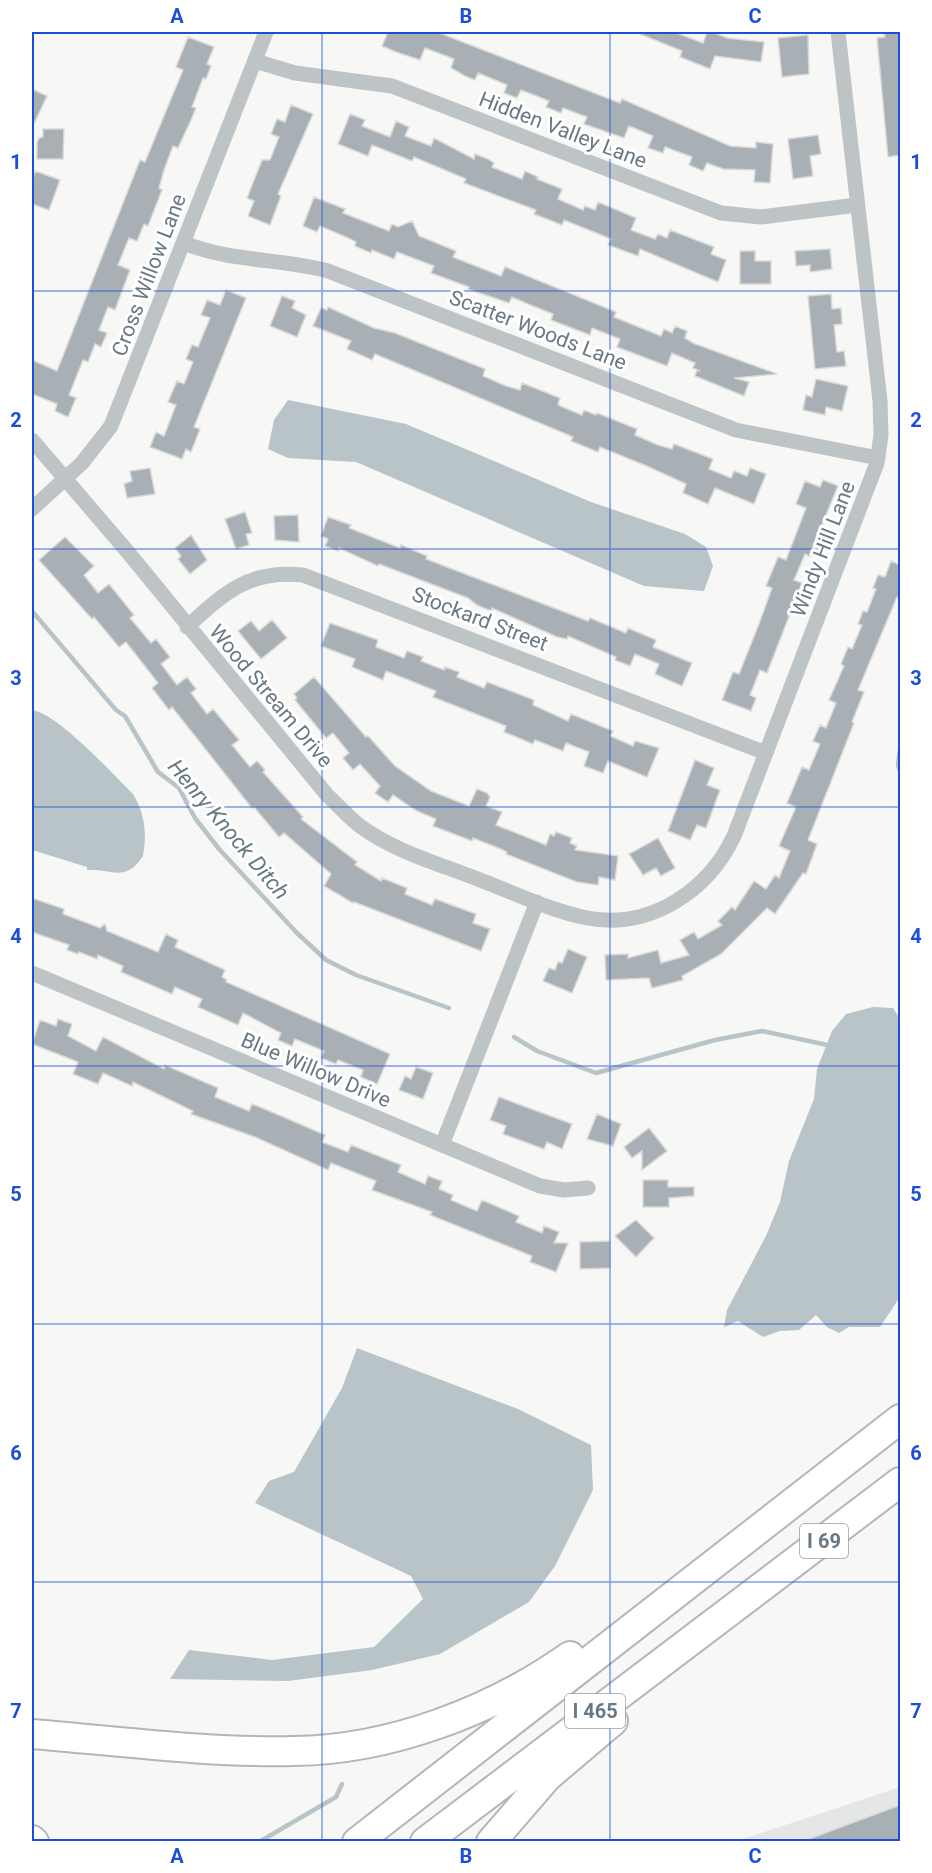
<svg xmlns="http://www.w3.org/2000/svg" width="932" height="1873" font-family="Roboto,sans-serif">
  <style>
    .built { fill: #e5e6e6 }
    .water { fill: #b8c4c8 }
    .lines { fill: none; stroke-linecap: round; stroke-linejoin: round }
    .stream { stroke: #b8c4c8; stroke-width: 4.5 }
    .building { fill: #a8b0b5; stroke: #d9d9d7; stroke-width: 1.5 }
    .motorway-casing { stroke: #b2b6b9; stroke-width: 32 }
    .minor { stroke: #bec3c6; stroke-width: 15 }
    .motorway { stroke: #fff; stroke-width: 28 }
    .grid { fill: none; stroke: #1d4ed8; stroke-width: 1.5; stroke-opacity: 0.55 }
    .labels { text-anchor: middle; stroke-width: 6; stroke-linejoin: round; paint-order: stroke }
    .shield { fill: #fff; stroke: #95a0a9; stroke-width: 1.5 }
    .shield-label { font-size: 20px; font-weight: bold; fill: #687884 }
    .street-label { font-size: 21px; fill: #687884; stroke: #fff }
    .water-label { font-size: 22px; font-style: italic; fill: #637980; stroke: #fff }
    .neatline { fill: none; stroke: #1d4ed8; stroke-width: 2 }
    .grid-label { font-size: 20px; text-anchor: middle; font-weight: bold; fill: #1d4ed8 }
  </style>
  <rect width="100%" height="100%" fill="#f7f7f5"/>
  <path class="built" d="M900,1787V1841H737Z"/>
  <path class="water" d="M288,400L406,424L591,502L685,534L706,547L713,566L704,591L644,586L356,462L288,458L268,449L274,420Z
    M32,710C57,713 113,774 133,794C145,814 147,833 143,856C125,884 110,868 87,870V867L32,850Z
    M873,1007L893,1008L900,1019V1297L880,1327H849L839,1333L827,1327L816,1315L799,1330L780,1331L763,1337L738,1321L724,1327L727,1310L766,1236L780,1202L789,1161L814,1099L817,1069L832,1031L846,1014Z
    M357,1348L518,1409L591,1445L593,1490L555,1566L529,1602L440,1654L372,1670L288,1681L170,1679L189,1650L272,1660L374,1647L423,1599L411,1576L255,1503L269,1481L294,1472L342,1388Z"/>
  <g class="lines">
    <path class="stream" d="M32,611L116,710L125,716L158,772L179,788L195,818L219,849L297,933L326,960L356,975L449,1008
      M900,749L898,765L900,771
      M514,1037L537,1051L596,1073L715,1040L762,1031L832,1046
      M259,1842L336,1797L342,1784"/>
  </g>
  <path class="building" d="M388,32H437L620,103L622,99L730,146L756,148V142L773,144L770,183L754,182L755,170L723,169L707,163L703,171L689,165L692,157L665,147L663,153L648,148L653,136L629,126L624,138L584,124L587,117L563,108L561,113L546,107L549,101L521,90L517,98L504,93L507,85L478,73L475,80L465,76L451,68L454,59L425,48L420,60L396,52L382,46Z
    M635,32H674L703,43L707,32H712L727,38L764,42L761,62L715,56L710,69L680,57L682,51Z
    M884,32H900V155L888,157L877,38L885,37Z
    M808,35L809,74L782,77L778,38Z
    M188,37L214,47L207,64L211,66L206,79L203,78L192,107L196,108L191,120L178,148L173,146L164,170L159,188L162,190L148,226L144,224L137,241L129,238L118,265L130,270L115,310L108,307L99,330L107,333L101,347L95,344L88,362L83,360L69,395L76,398L68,417L55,411L57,404L32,394V360L57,371L140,160L145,162L183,70L176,67Z
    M32,89L47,96L32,128Z
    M291,105L313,114L278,194L281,196L270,225L248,216L254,201L247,198L262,160H270L279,137L271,134L277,119L285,122Z
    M350,114L365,120L362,126L390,137L396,121L409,127L405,136L431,146L434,138L474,159L475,154L488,159L494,163L492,167L522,179L525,171L538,177L537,179L562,189L558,199L583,210L585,206L595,210L598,202L636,218L631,230L655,239L658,234L667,238L670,230L714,247L711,254L726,260L718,282L640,249L638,256L608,245L611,239L564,220L562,225L534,214L536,210L464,183L466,179L414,157L412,161L372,145L368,156L338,144Z
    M43,129H64L63,159H37V143L39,138L43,137Z
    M818,135L821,154L810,156L813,176L793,179L788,139Z
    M35,171L60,180L49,210L32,204V181Z
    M314,197L345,209L343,213L389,231L392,224L398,227L412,221L419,236L456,251L453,257L501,276L505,267L616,312L614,317L661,336L664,329L672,333L675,326L687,331L685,338L693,343L777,374L734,378L749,382L744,396L695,376L697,370L700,371L693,368L695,363L672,353L667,366L617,347L620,339L592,328L590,335L551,320L553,314L528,304L512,297L509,303L468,289L469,287L431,273L434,266L397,252L394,259L372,250L371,253L355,246L356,242L346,237L320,226L317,232L303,226Z
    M830,249L832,269L810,272V265L796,266L795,251Z
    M740,251H755V261H771V284H740Z
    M226,290L246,298L194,427L200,429L191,452L186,449L182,459L150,447L156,432L164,436L176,405L168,402L177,381L184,384L193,362L186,359L192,345L198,347L210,318L201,315L207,300L220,305Z
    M831,294L832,309L841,308L842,324L834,325L837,352L844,351L846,366L815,369L808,296Z
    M282,296L295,301L292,308L306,315L297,337L270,326Z
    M328,307L374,328L395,333L485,369L483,376L506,386L520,390L522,383L560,398L558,404L560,406L582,415L584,410L596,415L597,413L637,429L635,435L658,445L672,449L674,444L713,459L709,469L731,478L734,471L747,476L750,468L766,474L754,504L715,488L708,504L683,493L686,484L649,467L600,447L598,452L571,441L573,437L375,354L372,360L347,349L351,341L313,326L321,308L327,310Z
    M816,379L848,386L842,411L826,407L825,415L803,410L806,395L812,397Z
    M150,468L155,494L127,498L124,484L132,481L130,471Z
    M823,480L838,486L809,556L805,554L794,580L802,583L767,673L760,670L750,695L756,698L751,711L722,700L733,672L739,674L759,624L772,588L766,586L778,557L786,560L806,508L796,504L805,481L820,487Z
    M245,512L252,533L246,534L249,545L236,549L225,519Z
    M298,515L299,542L275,540L274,516Z
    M328,517L351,525L349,528L400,548L401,545L427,556L426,559L588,621L590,618L626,633L628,628L656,640L653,647L692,663L682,686L655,674L659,664L635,654L630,666L615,660L616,657L568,636L567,639L557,637L492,608L491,611L477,605L468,598L379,564L378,566L339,548L338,551L325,546L328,539L321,536Z
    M191,535L207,560L190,574L178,559L181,556L175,548Z
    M65,537L94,566L84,575L98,593L109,584L134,615L130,618L151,643L156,639L170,657L161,664L177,685L187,677L196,689L191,693L207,714L213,709L239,740L232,745L250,767L257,761L265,770L263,772L303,817L301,819L357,862L355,865L381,881L382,878L407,888L405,894L432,905L435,899L476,914L473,923L490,929L481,951L354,902L353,903L324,886L331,874L284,833L279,837L254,807L252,808L172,707L169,710L152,688L158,683L126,642L119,647L94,617L92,619L39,560Z
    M891,561L900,565V599L897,597L858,690L864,692L852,722L854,723L808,840L817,844L806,874L803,873L775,914L767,908L721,954L682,976L683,980L652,988L649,978L606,980L605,955L628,954V958L658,950L661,963L689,955L680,940L694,932L698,939L722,925L718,921L732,907L735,910L754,881L766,889L775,875L779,878L790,851L779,846L796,807L787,803L802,767L809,770L820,744L813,741L820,725L826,728L836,703L829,700L844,666L841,664L848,647L852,649L862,625L858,624L863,611L867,612L876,589L873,588L878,575L885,577Z
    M272,620L287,638L261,659L238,631L251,621L259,631Z
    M330,623L378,640L376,647L404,658L407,651L423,657L421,661L444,670L445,667L459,672L457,677L484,688L487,682L534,700L533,705L568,721L571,714L613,731L610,736L633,746L635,741L659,748L647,777L608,761L603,773L584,766L589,752L566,743L563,751L535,740L533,744L504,732L506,726L433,697L436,691L386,671L383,680L352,667L355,659L321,646Z
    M314,677L366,737L368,736L395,766L431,791L469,806L477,789L487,793L490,797L486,806L502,812L496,825L546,845L550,834L554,836L556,832L572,838L570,843L577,846L575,850L618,856L615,880L599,877L598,885L577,882L506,854L507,852L501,849L473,838L472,841L433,826L436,819L417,811L393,795L388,802L375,793L380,786L360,764L353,770L343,758L349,753L333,733L326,738L295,700L297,698L294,694Z
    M695,760L714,768L707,785L720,790L706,828L697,825L690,840L668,831Z
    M658,838L675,868L661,876L656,868L643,875L629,854Z
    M32,898L64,909L63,914L100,928L105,924L107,931L158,952L166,934L178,940L175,947L225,970L222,977L227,980L226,982L390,1054L377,1084L361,1077L363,1070L338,1060L336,1064L321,1058L324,1051L295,1039L292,1046L278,1040L281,1033L243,1013L238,1025L198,1007L202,999L175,987L172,994L121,972L123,966L98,955L97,959L79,952L78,954L67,950L69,945L32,932Z
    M568,949L587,957L572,993L543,981L549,968L555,970L558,962L562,963Z
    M58,1019L72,1024L68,1036L96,1051L103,1037L164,1069L165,1065L218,1088L215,1097L249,1111L252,1104L267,1110L325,1135L322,1142L348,1152L351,1145L401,1165L398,1172L425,1184L428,1176L442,1181L439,1189L453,1195L451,1200L477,1211L482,1200L519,1216L516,1222L542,1233L544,1226L559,1232L554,1243H568L556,1272L530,1262L532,1256L430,1215L432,1212L372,1190L376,1181L331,1163L328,1170L255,1137L191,1114L193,1111L133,1082L132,1086L103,1073L98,1084L73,1074L78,1062L32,1044L40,1020L56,1026Z
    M416,1067L433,1073L423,1099L399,1090L405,1076L411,1079Z
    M499,1097L572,1124L562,1149L547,1142L544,1149L503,1134L506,1126L490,1120Z
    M597,1114L621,1124L613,1146L587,1139Z
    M649,1128L667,1151L642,1170V1151L632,1158L624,1147Z
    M643,1180H668V1187H694V1196L669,1198V1207H643Z
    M636,1220L654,1238L636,1257L615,1236Z
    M610,1241V1268L580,1269V1242Z
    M900,1805V1842H806V1840Z"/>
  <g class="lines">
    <defs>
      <path id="motorway" d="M32,1734C119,1741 207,1753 294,1751C390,1750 492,1711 570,1656
        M32,1840L34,1842
        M357,1842L900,1419
        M425,1842L900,1482
        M491,1842L547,1777L613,1721"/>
    </defs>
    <use href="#motorway" class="motorway-casing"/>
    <path class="minor" d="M255,61L295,73L392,86L721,213L761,217L857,205
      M184,243C230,262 280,258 328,271L736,430L878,458
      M32,440L127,551L327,795C338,805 348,817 360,826C395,852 440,864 480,880C515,893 551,911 587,918C650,930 708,891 734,836L877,463L881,435L880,401L838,32
      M32,509L82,463L111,426L266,32
      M187,627C224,593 250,569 303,575L766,753
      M32,973L540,1186L564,1190L588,1188
      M442,1145L537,902"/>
    <use href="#motorway" class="motorway"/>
  </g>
  <path class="grid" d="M322,32V1842M610,32V1842M32,291H900M32,549H900M32,807H900M32,1066H900M32,1324H900M32,1582H900"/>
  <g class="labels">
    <g class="shield">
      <rect x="800" y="1524" width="48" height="34" rx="4.5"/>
      <rect x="565" y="1694" width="60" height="34" rx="4.5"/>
    </g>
    <g class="shield-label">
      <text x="824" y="1548">I 69</text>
      <text x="595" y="1718">I 465</text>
    </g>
    <g class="street-label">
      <text transform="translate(563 130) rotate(21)" y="7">Hidden Valley Lane</text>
      <text transform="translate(149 275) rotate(-69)" y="7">Cross Willow Lane</text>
      <text transform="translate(538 330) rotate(21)" y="7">Scatter Woods Lane</text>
      <text transform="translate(823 549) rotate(-69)" y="7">Windy Hill Lane</text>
      <text transform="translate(480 619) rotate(21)" y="7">Stockard Street</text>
      <text transform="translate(271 696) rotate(50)" y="7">Wood Stream Drive</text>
      <text transform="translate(316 1070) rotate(23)" y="7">Blue Willow Drive</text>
    </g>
    <g class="water-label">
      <text transform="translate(229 829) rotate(50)" y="8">Henry Knock Ditch</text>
    </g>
  </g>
  <rect width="932" height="1873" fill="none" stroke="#ffffff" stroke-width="66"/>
  <rect x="33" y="33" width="866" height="1807" class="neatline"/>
  <g class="grid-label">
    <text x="177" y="23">A</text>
    <text x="466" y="23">B</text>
    <text x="755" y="23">C</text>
    <text x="16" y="169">1</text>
    <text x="916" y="169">1</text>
    <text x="16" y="427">2</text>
    <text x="916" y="427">2</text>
    <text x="16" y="685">3</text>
    <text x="916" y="685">3</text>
    <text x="16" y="943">4</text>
    <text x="916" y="943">4</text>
    <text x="16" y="1201">5</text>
    <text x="916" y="1201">5</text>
    <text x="16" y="1460">6</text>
    <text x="916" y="1460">6</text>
    <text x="16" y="1718">7</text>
    <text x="916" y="1718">7</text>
    <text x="177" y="1863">A</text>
    <text x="466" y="1863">B</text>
    <text x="755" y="1863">C</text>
  </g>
</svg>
